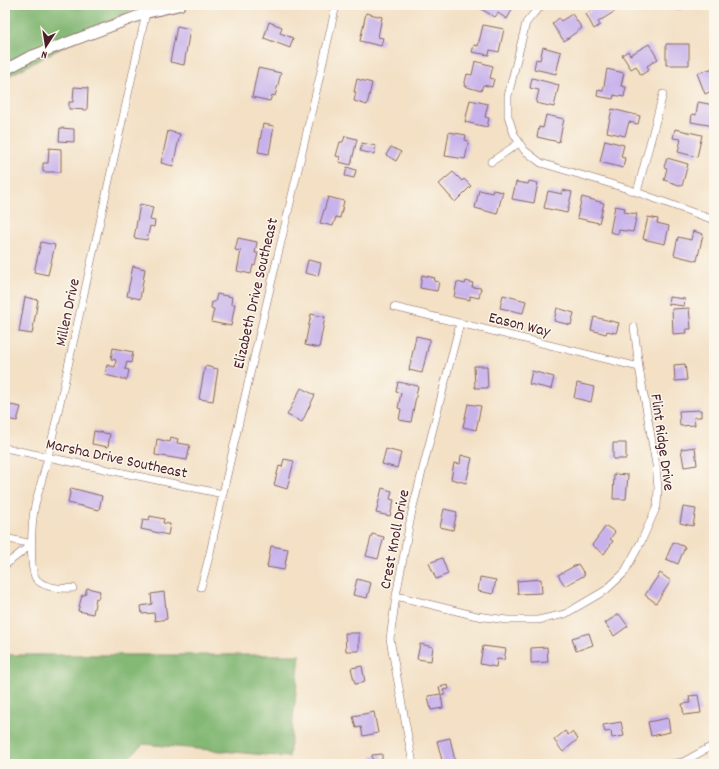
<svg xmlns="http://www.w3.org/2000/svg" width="719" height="769" font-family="Dekko,sans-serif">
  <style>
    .forest { fill: #83b874; stroke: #666c50 }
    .building { fill: #c8b2ec }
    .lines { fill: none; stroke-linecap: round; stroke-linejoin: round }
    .minor-casing { stroke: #856361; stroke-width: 8 }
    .secondary-casing { stroke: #856361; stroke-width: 12 }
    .minor { stroke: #fff; stroke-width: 7 }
    .secondary { stroke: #fff; stroke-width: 10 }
    .labels { text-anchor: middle; stroke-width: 3; stroke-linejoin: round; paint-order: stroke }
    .street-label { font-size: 16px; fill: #4a1f2b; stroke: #fbf7ec }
  </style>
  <rect width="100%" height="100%" fill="#fbf7ec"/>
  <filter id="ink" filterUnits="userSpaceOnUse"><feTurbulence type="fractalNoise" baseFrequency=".025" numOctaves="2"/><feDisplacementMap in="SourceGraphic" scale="8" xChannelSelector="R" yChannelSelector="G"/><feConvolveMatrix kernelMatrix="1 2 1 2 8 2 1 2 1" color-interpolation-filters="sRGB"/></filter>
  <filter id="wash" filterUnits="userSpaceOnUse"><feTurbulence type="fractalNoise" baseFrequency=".012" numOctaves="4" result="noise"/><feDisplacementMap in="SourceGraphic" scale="16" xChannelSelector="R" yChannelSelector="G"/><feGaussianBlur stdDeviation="0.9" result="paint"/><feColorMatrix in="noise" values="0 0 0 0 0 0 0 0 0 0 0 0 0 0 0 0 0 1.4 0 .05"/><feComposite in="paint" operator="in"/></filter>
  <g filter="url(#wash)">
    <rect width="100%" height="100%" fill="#f3e0c5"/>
    <path class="forest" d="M5,5H141L5,78Z
      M5,655H300L289,757L143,744L122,764H5Z"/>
    <g id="blocks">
      <path class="building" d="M483,5H511L510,8L512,10L507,19L498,13L495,17L481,9Z
        M587,5H614L617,10L598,22L600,25L594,29L586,14L591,11Z
        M667,5H682V10L666,8Z
        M366,13L382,17L378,37L383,38L381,46L360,41Z
        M572,14L582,28L564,41L552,24L559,18L561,21Z
        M269,22L282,27L280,33L293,38L290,48L264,38Z
        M483,25L504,29L499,52L490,50L489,55L472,52L474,45L478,46Z
        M177,26L190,29L184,65L170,62Z
        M649,44L658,59L647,66L649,70L641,75L636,66L631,69L622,55L628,51L630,55Z
        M666,44H689V65H666Z
        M543,47L561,52L556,74L534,69L536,59L540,60Z
        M475,61L493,66L490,78L494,79L492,87L483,85L481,91L464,86L467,74L472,75Z
        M258,68L281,73L275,96L272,95L270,101L252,97Z
        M714,68V90L705,94L697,73Z
        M607,69L624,73L621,86L626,87L624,97L614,95L613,99L597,96L598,90L603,91Z
        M532,78L559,85L554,107L536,103L539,90L530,88Z
        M357,79L372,83L367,105L354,101L356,92H354Z
        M74,87L88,88L87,110L69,109V102H73Z
        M470,100L488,104L485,117L489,118L487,127L465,122Z
        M698,102L714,105V126L691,122L692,114L696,115Z
        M612,109L640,116L638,124L629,122L625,136L607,132Z
        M546,115L564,119L559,142L537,137L539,127L543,128Z
        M263,124L274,126L269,154L258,152Z
        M60,128L74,129V142L59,141Z
        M675,129L702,135L697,157L678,152L681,139L673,138Z
        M168,131L180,134L173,166L161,163Z
        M449,132L466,135L465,140L469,141L465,159L445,156Z
        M345,136L357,139L351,165L339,162L340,157L336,156L340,142H343Z
        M605,140L624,145L621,157L625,158L623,168L600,162Z
        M362,143L376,146L374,154L360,151Z
        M391,147L401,152L396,161L386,155Z
        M49,148L61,149V172H43V163H48Z
        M667,158L688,164L682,186L664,180L667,168L664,167Z
        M347,167L356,170L354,178L345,176Z
        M453,172L462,181L464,179L471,186L455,202L439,184Z
        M529,181L538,183L534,203L512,199L516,182L528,184Z
        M479,190L492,193L493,190L503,192L497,214L475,208Z
        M562,190L572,192L567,213L544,208L548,191L562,194Z
        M328,197L344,201L340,218L336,217L333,226L320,223Z
        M582,197L604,203L599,223L577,218Z
        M140,204L153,207L150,220L155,221L154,227L150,226L147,240L134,238Z
        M615,206L625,208L624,212L637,214L633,232L619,230L618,234L610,232Z
        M648,217L658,219L657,223L669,226L665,244L643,239Z
        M693,231L703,234L697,261L674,255L678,237L691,240Z
        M238,238L257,242L255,253H258L255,266L253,265L251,274L237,271L241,251L235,250Z
        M41,242L55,245L48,275L34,272Z
        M308,260L321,263L318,276L305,273Z
        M133,266L145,269L140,299L127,296Z
        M422,275L435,278L434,281L439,282L437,291L420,288Z
        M466,281L473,283L472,287L481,288L479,298L470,296V300L454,297L457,282L465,284Z
        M217,294L232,297L231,304H235L231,326L211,322L214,309L211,308L212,302H215Z
        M503,295L526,301L523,313L500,308Z
        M25,297L38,300L32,334L19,332Z
        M669,297L685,299L684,306L668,304Z
        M557,308L574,313L571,325L554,321Z
        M689,308L691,329H686L687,333L673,334L672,309Z
        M311,314L325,317L319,348L305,345Z
        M594,317L619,323L616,333L607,331L606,334L591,330Z
        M416,336L430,339L422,373L409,370Z
        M113,348L133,352L131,363L127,362L125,369L129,370L127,380L105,375L107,365L115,367L116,360L111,359Z
        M685,364L687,380L675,381L674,365Z
        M205,366L218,369L213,401L199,399Z
        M474,366H487L488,388H475Z
        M532,371L554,377L551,389L529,384Z
        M398,382L418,386L411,422L399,420L401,409L398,408L401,393L396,392Z
        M577,383L594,387L591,402L574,398Z
        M301,388L315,395L302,422L287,415Z
        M5,404L21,407L17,421L6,419L7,415H5Z
        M468,404L481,406L476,430L463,427Z
        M701,410V417H694L695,425L680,426L679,411Z
        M94,431L110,434L108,447L92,444Z
        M171,437L178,439L177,443L190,445L187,460L155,455L157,439L170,442Z
        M613,443H626V459H613Z
        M695,447L697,465L684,467L681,449Z
        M386,449L401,453L397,468L382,464Z
        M461,455L472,458L466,483L451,479L454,463L460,464Z
        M284,459L294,461L287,489L274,485L279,466L282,467Z
        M614,474L628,475L626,499H613Z
        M71,488L102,496L99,510L68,503Z
        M382,488L392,491L390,499L394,500L390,516L376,513Z
        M683,507L696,509L693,526L680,523Z
        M444,509L457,512L453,530L440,527Z
        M150,516L164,519L163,523L170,524L168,535L141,529L143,519L149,520Z
        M606,526L615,532L610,539L613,541L604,554L592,545Z
        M372,534L384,537L378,559L366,556Z
        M673,542L685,547L678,564L666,559Z
        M271,546L288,549L284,570L267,567Z
        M442,558L448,574L436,579L429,563Z
        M578,564L585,575L565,586L558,575Z
        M660,573L671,581L656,603L645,595Z
        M480,577L496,580L493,594L478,591Z
        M357,579L371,583L367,598L353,595Z
        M541,579L542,593L518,594L517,581Z
        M87,588L100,591L98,599L96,598L93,614L78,611L82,595H85Z
        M164,592L167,619L155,621L154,613L142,614L141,606L152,604L151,594Z
        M619,614L628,626L614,636L605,623Z
        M345,633H359V651H346Z
        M589,633L593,645L576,651L572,638Z
        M420,644L433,647L431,661L417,659Z
        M483,646L506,649L504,660L497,659L496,667L480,664Z
        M547,647L548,662L531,663V648Z
        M362,666L365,682L355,684L351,668Z
        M448,685L449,689L443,690L445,694L441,695L443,708L431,710L428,696L441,694L439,687Z
        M698,695L701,713L684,715L682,704L690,703L689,696Z
        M374,712L378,733L363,736L361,727L356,728L353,716Z
        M668,718L670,732L651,736L648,722Z
        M621,722L624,736L612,738L611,731L605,732L603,725Z
        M565,731L568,735L572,732L578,739L563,752L554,740Z
        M450,738L455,761L443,764L437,741Z
        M382,754V763L387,762V764H373L372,755Z"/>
    </g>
  </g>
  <g filter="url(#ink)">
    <use href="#blocks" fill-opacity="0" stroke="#856361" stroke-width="1"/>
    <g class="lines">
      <defs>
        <path id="minor" d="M543,5L534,13L526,23L508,96V116L514,134L524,150L541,163L628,189L714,220
          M491,162L519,143
          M637,192L663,94
          M394,307L639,367
          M5,448L223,494
          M5,538L32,544L5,565
          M201,587L210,553C249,370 295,188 336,5
          M73,588C62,589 45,588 37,580C28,570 32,519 35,505C39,489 44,473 48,457L146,13
          M396,596L477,616L507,620H538L565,614L606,590L624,573L641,542L657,506L658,488L656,465L639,367L634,327
          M413,764L390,639L396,596L412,511L460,323
          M671,764L683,762L714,745"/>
        <path id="secondary" d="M5,70L29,57L146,13L180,5"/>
      </defs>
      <use href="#minor" class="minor-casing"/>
      <use href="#secondary" class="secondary-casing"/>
      <use href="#minor" class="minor"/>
      <use href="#secondary" class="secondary"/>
    </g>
  </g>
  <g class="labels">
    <g class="street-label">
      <text transform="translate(254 293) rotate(-77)" y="6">Elizabeth Drive Southeast</text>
      <text transform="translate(66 312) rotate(-78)" y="6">Millen Drive</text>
      <text transform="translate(520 323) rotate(14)" y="6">Eason Way</text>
      <text transform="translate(664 442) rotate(82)" y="6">Flint Ridge Drive</text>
      <text transform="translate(117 457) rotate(12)" y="6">Marsha Drive Southeast</text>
      <text transform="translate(393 539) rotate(-79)" y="6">Crest Knoll Drive</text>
    </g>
  </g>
  <rect width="719" height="769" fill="none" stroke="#fbf7ec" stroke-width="20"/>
  <g transform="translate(46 46) rotate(192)" stroke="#fbf7ec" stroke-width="3" paint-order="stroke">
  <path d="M0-3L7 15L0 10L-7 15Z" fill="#4a1f2b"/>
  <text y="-6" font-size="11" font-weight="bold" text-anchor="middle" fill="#4a1f2b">N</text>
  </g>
</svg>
